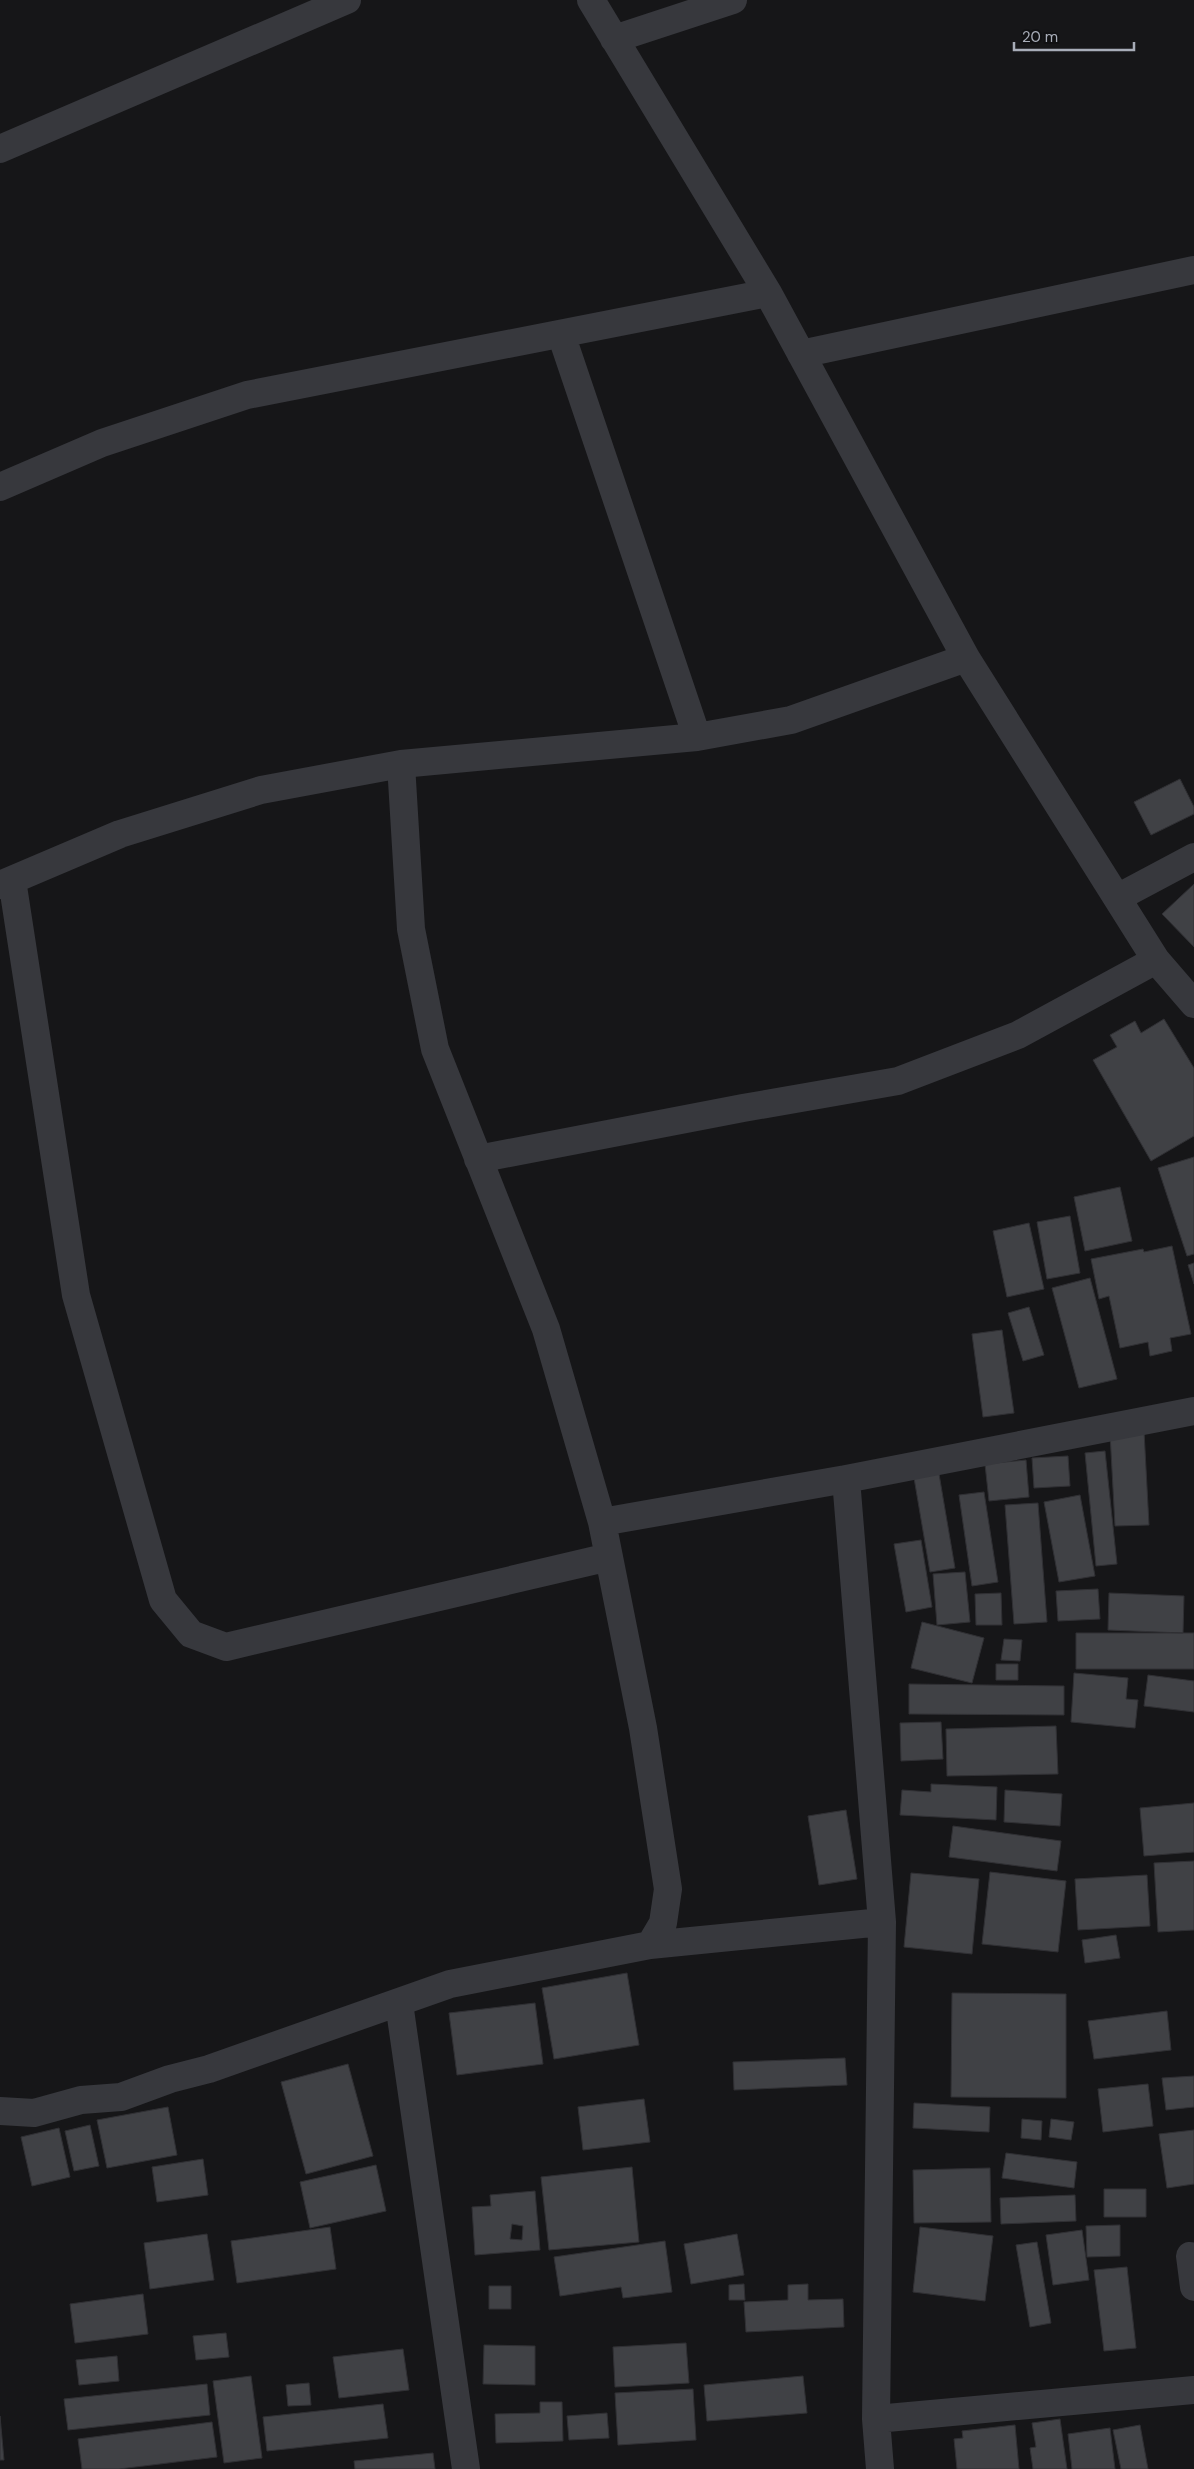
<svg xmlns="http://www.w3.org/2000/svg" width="1194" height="2469" font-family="'DM Sans',sans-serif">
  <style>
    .building { fill: #404145; stroke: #303034; fill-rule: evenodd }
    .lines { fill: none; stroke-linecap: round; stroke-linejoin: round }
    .street { stroke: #37383d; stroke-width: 28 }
  </style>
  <rect width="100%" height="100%" fill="#161618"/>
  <path class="building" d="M1180,779L1194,807V814L1151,835L1134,802Z
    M1194,884V947L1162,914Z
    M1164,1019L1194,1068V1136L1151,1161L1093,1060L1117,1047L1110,1035L1135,1021L1141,1033Z
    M1194,1157V1254L1187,1256L1158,1168Z
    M1120,1187L1132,1241L1085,1251L1074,1197Z
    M1070,1216L1080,1273L1047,1279L1037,1222Z
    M1029,1223L1044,1289L1007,1297L993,1231Z
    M1172,1246L1191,1334L1170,1338L1172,1351L1150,1356L1148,1342L1120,1348L1109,1296L1099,1299L1091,1259L1143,1249L1144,1252Z
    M1194,1263V1284L1188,1265Z
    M1090,1278L1117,1379L1079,1388L1052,1288Z
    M1029,1307L1044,1355L1023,1361L1008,1313Z
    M1002,1330L1014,1413L983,1417L972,1334Z
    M1144,1431L1149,1525L1115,1526L1110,1433Z
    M1105,1451L1117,1564L1096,1566L1085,1453Z
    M1068,1456L1070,1486L1034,1488L1032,1458Z
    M1026,1460L1029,1497L989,1501L985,1464Z
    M938,1468L955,1568L930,1572L913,1472Z
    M984,1492L998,1582L972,1586L959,1495Z
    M1080,1495L1095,1576L1059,1582L1044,1502Z
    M1038,1503L1047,1622L1014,1624L1005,1505Z
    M921,1540L932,1607L906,1612L894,1544Z
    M965,1572L970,1622L937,1625L933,1574Z
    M1098,1589L1100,1619L1058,1621L1056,1591Z
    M1001,1593L1002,1625H976L975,1594Z
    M1109,1593L1184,1596L1183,1633L1108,1630Z
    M922,1622L984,1638L972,1683L911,1668Z
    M1076,1633H1194V1669H1076Z
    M1004,1639L1022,1640L1020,1661L1001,1660Z
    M996,1664H1018V1680H996Z
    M1074,1673L1128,1678L1126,1699L1138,1700L1135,1728L1071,1722Z
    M1148,1675L1194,1681V1712L1144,1706Z
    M909,1684L1064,1686V1715L909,1714Z
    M941,1722L943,1759L901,1761L900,1723Z
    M1056,1726L1058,1774L947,1776L946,1729Z
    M931,1784L997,1787L996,1820L900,1815L902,1790L931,1792Z
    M1005,1790L1062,1794L1060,1826L1004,1822Z
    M1194,1803V1852L1144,1856L1140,1808Z
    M846,1810L857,1879L819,1885L808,1816Z
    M953,1826L1061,1841L1057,1871L949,1857Z
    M1194,1861V1930L1158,1932L1154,1863Z
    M990,1872L1066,1881L1058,1952L982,1944Z
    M911,1873L979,1879L972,1954L904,1947Z
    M1147,1875L1150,1926L1078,1930L1075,1879Z
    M1116,1935L1120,1958L1085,1963L1082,1940Z
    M627,1973L639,2045L554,2059L542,1988Z
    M952,1993L1066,1994V2098L951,2097Z
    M535,2003L543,2064L457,2075L449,2013Z
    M1167,2011L1171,2050L1094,2059L1088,2021Z
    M845,2058L847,2085L734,2090L733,2062Z
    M348,2064L373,2156L306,2174L281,2082Z
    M1194,2076V2107L1166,2110L1162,2078Z
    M1148,2084L1153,2126L1103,2132L1098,2089Z
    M644,2099L650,2142L583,2150L578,2107Z
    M914,2103L990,2107L989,2132L913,2128Z
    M168,2107L177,2155L107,2168L97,2120Z
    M1022,2119L1042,2121L1041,2140L1021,2138Z
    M1051,2119L1074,2122L1071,2140L1049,2137Z
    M90,2125L99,2166L74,2171L65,2131Z
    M59,2128L70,2177L32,2186L21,2137Z
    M1194,2130V2184L1167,2188L1159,2134Z
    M1006,2153L1077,2162L1074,2188L1002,2178Z
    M203,2159L208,2195L157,2202L152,2167Z
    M376,2165L386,2211L310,2228L300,2182Z
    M632,2167L639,2242L549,2250L541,2177Z
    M990,2168L991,2222L914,2223L913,2170Z
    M1104,2189H1146V2217H1104Z
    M535,2191L540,2250L475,2255L472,2207L491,2206L490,2195ZM512,2224L523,2226L522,2240L510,2239Z
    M1075,2195L1076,2221L1001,2224L1000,2198Z
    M1120,2225V2256L1087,2257L1086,2226Z
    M330,2227L336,2269L237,2283L231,2241Z
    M920,2227L993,2236L985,2301L913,2292Z
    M1082,2230L1089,2280L1053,2285L1046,2235Z
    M207,2234L214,2280L150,2289L144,2243Z
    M737,2234L744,2275L691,2284L684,2244Z
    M665,2241L672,2292L623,2298L621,2287L560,2296L554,2257Z
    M1037,2242L1051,2323L1030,2327L1016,2245Z
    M1127,2267L1136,2348L1104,2351L1094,2270Z
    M744,2284L745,2300H729V2285Z
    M808,2284V2300L843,2299L844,2327L746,2332L744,2302L788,2300V2285Z
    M489,2286H511V2309H489Z
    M143,2294L148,2334L75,2343L70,2304Z
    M226,2333L229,2357L196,2360L193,2336Z
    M686,2343L689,2383L615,2387L613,2347Z
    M484,2345L535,2346V2385L483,2384Z
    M403,2349L409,2390L339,2398L333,2357Z
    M117,2356L119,2381L79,2385L76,2360Z
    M251,2376L262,2458L224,2463L213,2381Z
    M803,2376L807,2413L707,2421L704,2385Z
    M309,2383L311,2405L288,2406L286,2385Z
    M207,2384L210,2415L68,2430L64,2399Z
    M693,2389L696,2440L618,2445L615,2393Z
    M540,2402H562L563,2441L496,2443L495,2414L540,2413Z
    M383,2404L388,2438L267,2451L263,2417Z
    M607,2413L609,2438L569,2440L567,2416Z
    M0,2416L4,2460H0Z
    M1060,2419L1067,2469H1033L1030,2448L1036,2447L1032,2423Z
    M212,2422L217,2457L119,2469H82L78,2439Z
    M1015,2425L1019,2469H957L954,2439L963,2438L962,2431Z
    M1140,2425L1148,2469H1121L1113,2430Z
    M1110,2428L1115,2469H1072L1068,2434Z
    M433,2453L435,2469H355L354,2461Z"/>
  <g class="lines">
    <path class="street" d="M591,0L768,293L966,658L1156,960L1194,1004
      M614,39L733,0
      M0,149L347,0
      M561,334L697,737
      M801,354L1194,270
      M0,487L102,443L247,395L768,293
      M12,880L76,1295L163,1600L191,1634L226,1647L609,1557
      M0,885L120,834L261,790L401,764L697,737L791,720L966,658
      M1117,898L1194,857
      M478,1159L743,1108L898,1081L1018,1035L1156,960
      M846,1479L882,1922L876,2419L880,2469
      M602,1522L846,1479L1194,1411
      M650,1945L882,1922
      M399,2003L466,2469
      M0,2111L34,2113L81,2100L121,2097L170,2079L209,2069L450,1984L650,1945L663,1923L668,1889L643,1728L602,1522L546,1329L435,1049L411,929L401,764
      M1190,2256L1194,2287
      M876,2419L1194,2390"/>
  </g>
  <path d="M1014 42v8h120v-8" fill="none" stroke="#a8adb8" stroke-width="2.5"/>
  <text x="1022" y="42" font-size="15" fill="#a8adb8" stroke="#111113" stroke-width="4" paint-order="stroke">20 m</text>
</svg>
